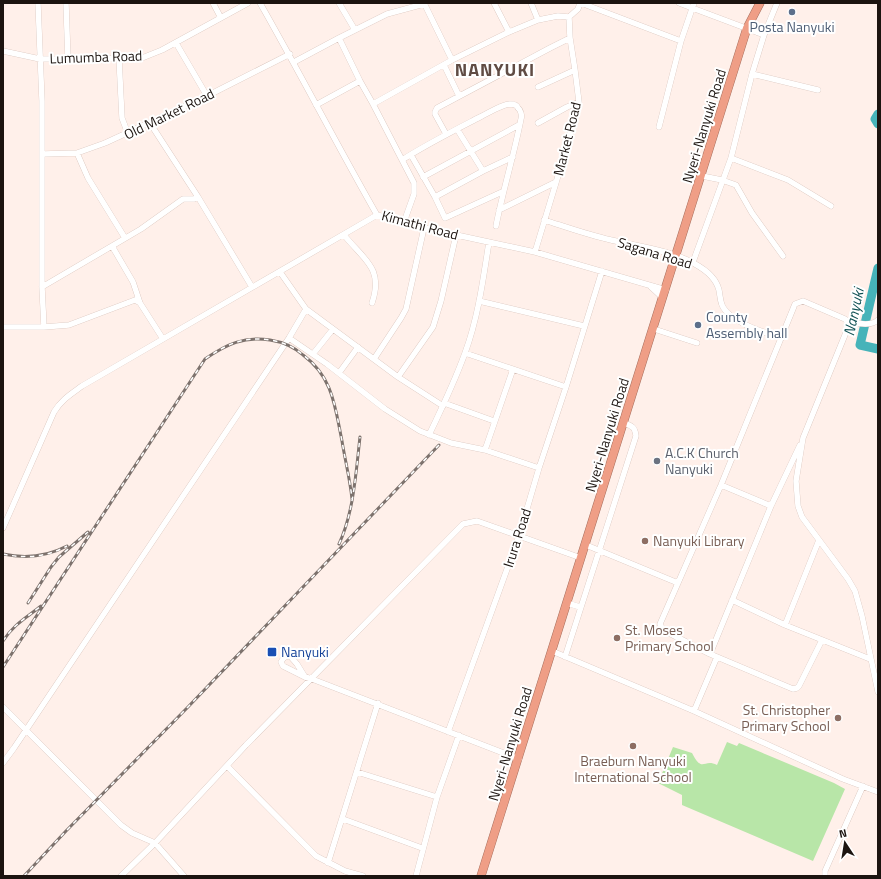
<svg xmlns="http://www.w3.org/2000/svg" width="881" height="879" font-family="'Titillium Web',sans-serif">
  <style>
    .green { fill: #b8e6a8 }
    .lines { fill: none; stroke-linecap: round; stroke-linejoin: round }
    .river { stroke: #46b3b9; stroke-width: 9 }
    .minor-casing { stroke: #d4bdb4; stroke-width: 6 }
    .highway-casing { stroke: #a56e5d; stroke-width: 9 }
    .minor { stroke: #fff; stroke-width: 5.5 }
    .highway { stroke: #ef9e86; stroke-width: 8 }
    .rail-casing { stroke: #7d726d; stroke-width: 3 }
    .rail { stroke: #fff; stroke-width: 1.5; stroke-dasharray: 4.5; stroke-linecap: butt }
    .service-dot { fill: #5c6f8a; stroke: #fff; stroke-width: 1.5 }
    .worship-dot { fill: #6b7280; stroke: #fff; stroke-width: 1.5 }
    .education-dot { fill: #8d6e63; stroke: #fff; stroke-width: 1.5 }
    .transit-dot { fill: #1a4fb4; stroke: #fff; stroke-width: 1.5 }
    .labels { text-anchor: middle; stroke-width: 4; stroke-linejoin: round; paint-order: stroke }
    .service-label { font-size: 14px; fill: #4e5e75; stroke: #fff }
    .street-label { font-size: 14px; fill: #1c1410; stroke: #fff }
    .worship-label { font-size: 14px; fill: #5b616d; stroke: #fff; text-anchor: start }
    .education-label { font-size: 14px; fill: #785e54; stroke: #fff; text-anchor: start }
    .transit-label { font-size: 14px; fill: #164399; stroke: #fff; text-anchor: start }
    .water-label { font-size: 15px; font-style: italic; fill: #0e4f52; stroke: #fff }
    .district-label { font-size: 18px; font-weight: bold; letter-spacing: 1px; fill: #604c44; stroke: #fff }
  </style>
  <rect width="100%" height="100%" fill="#fff0ea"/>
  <path class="green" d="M727,742L737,746L739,743L834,783L845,789L813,861L682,805V795L658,783L673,747L692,753C703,774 703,758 717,765Z"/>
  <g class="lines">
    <path class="river" d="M878,114L875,119L878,124
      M878,268L860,345L878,349"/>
    <defs>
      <path id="minor" d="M38,3L42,101V287L44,327
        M66,3L68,60
        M213,3L221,18
        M260,3C300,73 337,145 377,215L424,228L535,252L666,290
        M339,3L355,30
        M424,3L452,60
        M494,3L509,32
        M531,3L538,20
        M581,3L681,41
        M679,3L764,35
        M339,38L360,81L373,104L414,183V194L404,222
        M176,43L207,96
        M3,51L40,59L142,58L162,50L248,3
        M119,58L122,118L128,134
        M294,62L339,38L387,14L424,4
        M444,65L459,96
        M752,74L818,90
        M538,87L575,70
        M373,104L452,60L509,32L538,20L558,16L569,17
        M316,105L360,81
        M150,123L198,197L252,287
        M538,123L567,107L579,102
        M659,127L681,41L694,3
        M457,129L483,171
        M446,134L435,114V112L437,108L550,48L570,38
        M77,153L88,178L125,238
        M43,154L77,153L105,143L207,96L290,54
        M411,155L435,197L445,218L502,192
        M731,158L788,180L831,206
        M402,160C427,144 453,131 480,117C489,113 500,105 510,104C513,104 517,105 518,108C521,110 522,116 521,119C514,155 503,190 496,226
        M702,176L722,180L736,185L752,213L783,256
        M423,177L519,125
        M435,197L483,171L513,157
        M499,210L556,182
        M544,220C566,227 588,235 611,240C636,246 674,251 695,264C706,270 716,278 719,290C720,295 720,300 722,305C729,322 765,333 782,338
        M344,235C364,260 384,268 372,303
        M112,246L133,282L140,303
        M535,252L568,143L579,102L575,70L570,38L569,17L578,9L580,3
        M693,262L731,158L752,74L764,35L777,3
        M280,272L306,309L398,377L443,406
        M650,286L663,298
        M42,287L141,229L183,199H194L198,197
        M479,301L584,326
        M847,321C857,323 870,327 878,320
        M3,327H44L69,325L135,300L140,303L163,339
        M654,329L697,343
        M289,338L327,364L385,409L420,431L451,443L485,450
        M465,353L566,387
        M313,354L333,329
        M374,359L401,318L406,309L424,228
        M513,369L485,450L539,468
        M339,373L358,347
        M398,377L433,327L441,301L456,235
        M444,403L494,421
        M429,435C442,408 455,381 465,353C478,318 483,280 489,242
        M721,485L771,506
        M3,528L54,412C61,400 71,394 82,386L377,215
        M586,545L678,583
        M732,600L785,625L870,659
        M567,603L580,607
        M785,625L819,540
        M822,640L799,686L797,688L793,689L710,654L663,630L660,624L721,485L795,304L803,301L845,319L847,321V330L803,438L796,481L798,506L802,517L848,579L855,591L862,616L878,692
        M552,651L694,711L843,779L878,792
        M710,654L771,506L800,445
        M565,657L636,436C635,427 632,426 624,423
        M305,677L297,664L290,656C285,656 283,658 281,662L283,666L305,677L312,679L519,759
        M3,707L121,825L132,833L155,843L184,876
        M694,711L717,657
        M448,732L519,536L539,468L566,387L602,271
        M3,763L14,748L289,338L306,309
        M227,766L316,856L345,871L363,876
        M357,772L437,797
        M343,819L422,848
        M328,863L378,703
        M121,876L155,843L246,745L463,524L477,521L581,558
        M416,876L437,797L459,735
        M825,876V871L863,786"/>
      <path id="highway" d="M481,876L747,28L760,3"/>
    </defs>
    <use href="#minor" class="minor-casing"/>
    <use href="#highway" class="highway-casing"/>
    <use href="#minor" class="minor"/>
    <use href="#highway" class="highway"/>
    <defs>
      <path id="rail" d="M339,544C354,512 356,471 360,437
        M3,554C26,559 46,557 67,546
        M28,603L51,567L59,557L88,532
        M3,641C14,624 26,618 41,606
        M3,667L205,359C227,344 244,336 270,340C283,342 294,347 303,355C333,377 335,407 342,441C345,460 350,479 352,499
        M24,876L66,831L188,707L439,445"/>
    </defs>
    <use href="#rail" class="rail-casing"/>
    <use href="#rail" class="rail"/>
  </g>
  <g class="service-dot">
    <circle cx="792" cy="12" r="4"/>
    <circle cx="698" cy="325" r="4"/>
  </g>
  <circle class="worship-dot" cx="657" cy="461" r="4"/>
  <g class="education-dot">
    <circle cx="645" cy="541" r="4"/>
    <circle cx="617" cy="638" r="4"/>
    <circle cx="838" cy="718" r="4"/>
    <circle cx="633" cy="746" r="4"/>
  </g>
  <rect class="transit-dot" x="267" y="647" width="10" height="10" rx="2"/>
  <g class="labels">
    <g class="service-label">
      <text x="792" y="32">Posta Nanyuki</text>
      <text x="706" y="322" text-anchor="start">County<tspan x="706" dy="16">Assembly hall</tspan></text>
    </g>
    <g class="street-label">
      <text transform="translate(96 57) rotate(-2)" y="5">Lumumba Road</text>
      <text transform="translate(169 114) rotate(-26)" y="5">Old Market Road</text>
      <text transform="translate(704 126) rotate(-73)" y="5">Nyeri-Nanyuki Road</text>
      <text transform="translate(567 139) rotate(-76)" y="5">Market Road</text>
      <text transform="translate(420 225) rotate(15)" y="5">Kimathi Road</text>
      <text transform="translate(655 253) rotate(17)" y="5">Sagana Road</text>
      <text transform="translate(607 435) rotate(-73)" y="5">Nyeri-Nanyuki Road</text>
      <text transform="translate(517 538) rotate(-72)" y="5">Irura Road</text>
      <text transform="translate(510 744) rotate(-73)" y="5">Nyeri-Nanyuki Road</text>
    </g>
    <g class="worship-label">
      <text x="665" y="458">A.C.K Church<tspan x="665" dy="16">Nanyuki</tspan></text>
    </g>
    <g class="education-label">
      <text x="653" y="546">Nanyuki Library</text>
      <text x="625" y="635">St. Moses<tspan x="625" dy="16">Primary School</tspan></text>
      <text x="830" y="715" text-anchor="end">St. Christopher<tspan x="830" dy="16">Primary School</tspan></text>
      <text x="633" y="766" text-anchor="middle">Braeburn Nanyuki<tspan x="633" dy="16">International School</tspan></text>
    </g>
    <g class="transit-label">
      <text x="281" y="657">Nanyuki</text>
    </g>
    <g class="water-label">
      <text transform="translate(854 312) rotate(-78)" y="5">Nanyuki</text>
    </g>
    <g class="district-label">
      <text x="495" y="76">NANYUKI</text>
    </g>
  </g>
  <rect width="881" height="879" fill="none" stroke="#1c1410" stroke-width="8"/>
  <g transform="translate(845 843) rotate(348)" stroke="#ffffff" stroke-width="3" paint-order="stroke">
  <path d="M0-3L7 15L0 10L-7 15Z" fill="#1c1410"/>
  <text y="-6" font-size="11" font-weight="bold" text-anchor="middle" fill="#1c1410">N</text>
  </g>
</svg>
